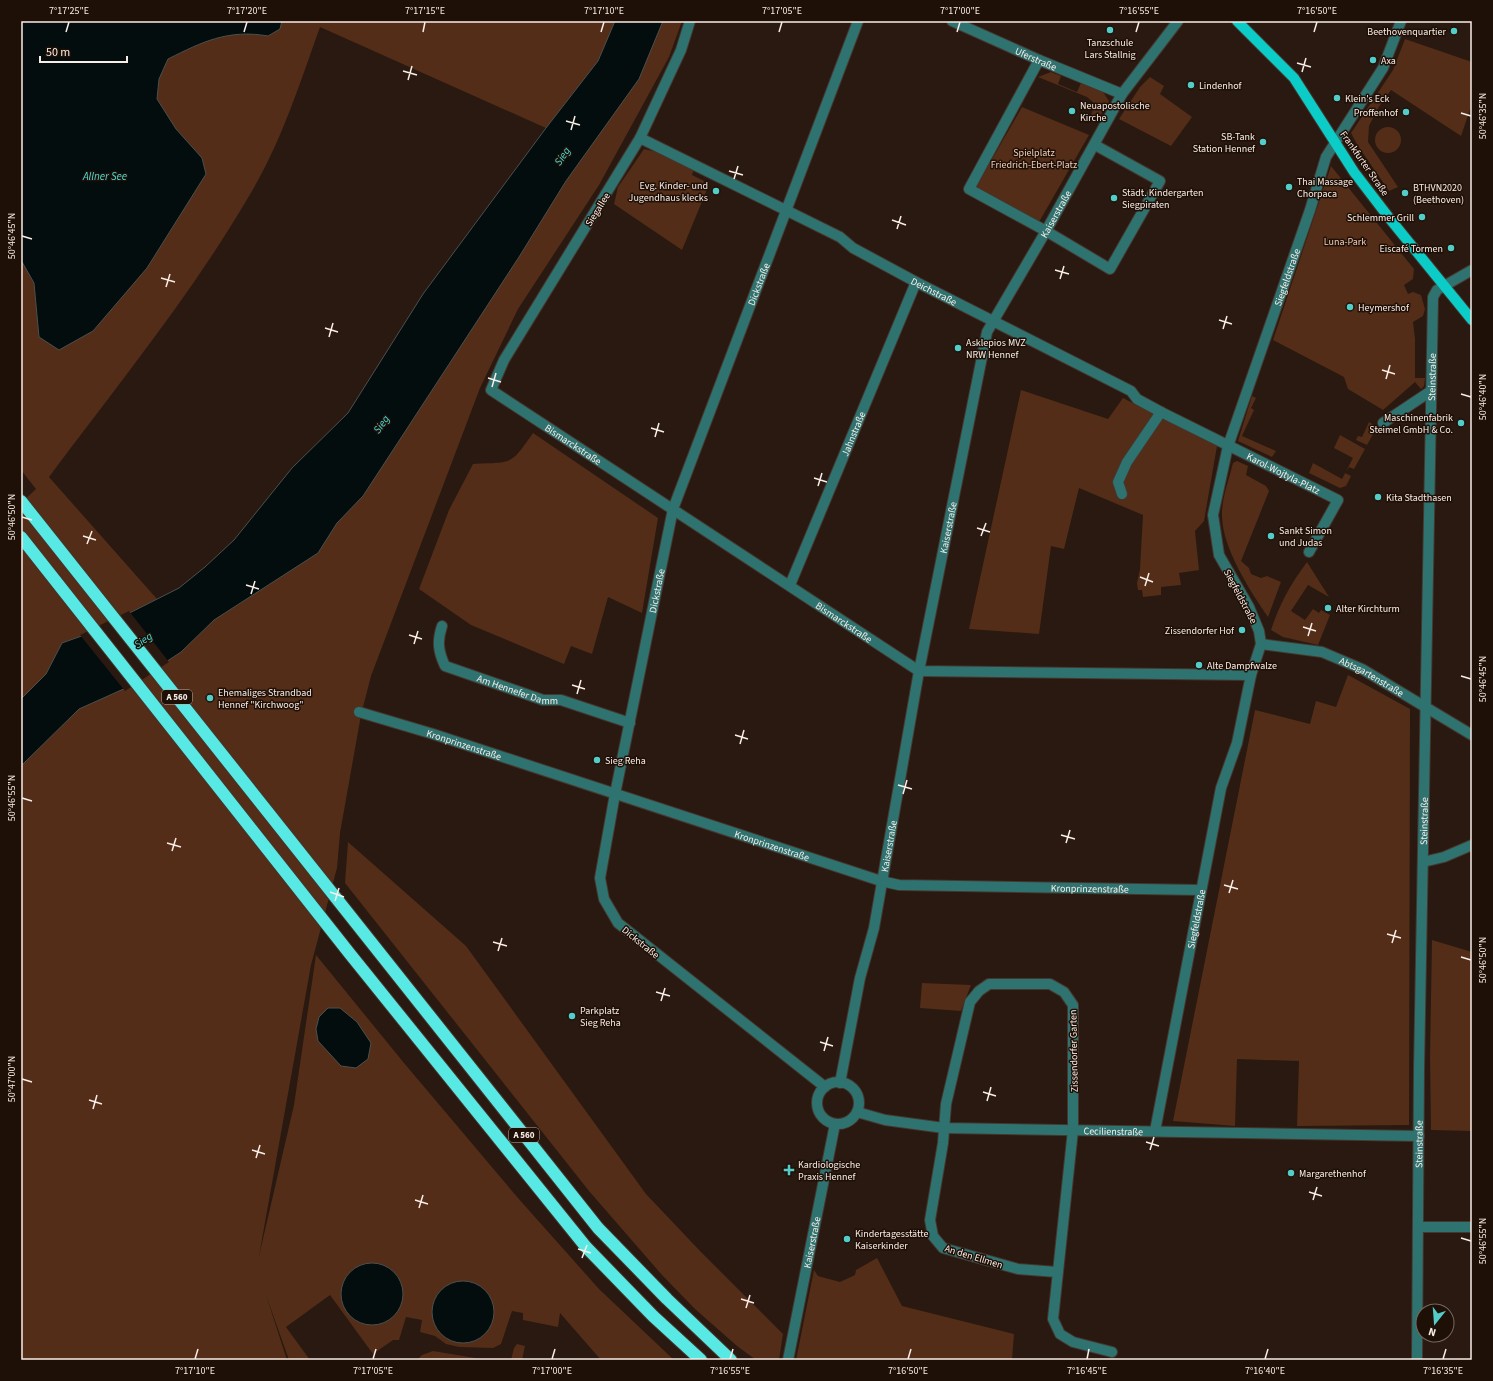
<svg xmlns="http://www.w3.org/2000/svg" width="1493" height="1381" font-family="'Source Sans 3',sans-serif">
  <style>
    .green { fill: #532d17 }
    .water { fill: #030d0d; stroke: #4d504e }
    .pier { fill: #291910 }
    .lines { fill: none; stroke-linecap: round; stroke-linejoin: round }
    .minor-casing { stroke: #46372e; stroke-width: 12 }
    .major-casing { stroke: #46372e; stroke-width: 12 }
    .highway-casing { stroke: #46372e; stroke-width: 14 }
    .minor { stroke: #2f7371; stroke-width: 10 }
    .major { stroke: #0bccc7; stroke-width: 10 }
    .highway { stroke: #59e9e5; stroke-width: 12 }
    .ticks { fill: none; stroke: #f9ede7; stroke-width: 1.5 }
    .poi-dot { fill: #53cdc9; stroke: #1f1007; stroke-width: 1.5 }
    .labels { text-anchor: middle; stroke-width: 3; stroke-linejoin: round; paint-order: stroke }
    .shield { fill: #1f1007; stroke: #b8aba4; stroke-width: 1 }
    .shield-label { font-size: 9px; font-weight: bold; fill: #f9ede7 }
    .poi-label { font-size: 10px; fill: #f9ede7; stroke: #1f1007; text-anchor: start }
    .street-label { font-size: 10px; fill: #f9ede7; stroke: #1f1007 }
    .park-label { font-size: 10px; fill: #f4cfbc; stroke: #1f1007 }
    .water-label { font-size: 11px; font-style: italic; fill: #45dbd6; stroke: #1f1007 }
    .neatline { fill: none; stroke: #f9ede7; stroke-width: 1.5 }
    .ticks-label { font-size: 10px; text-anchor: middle; fill: #f9ede7 }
  </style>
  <rect width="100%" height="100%" fill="#291910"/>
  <path class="green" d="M282,21H615L598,61L546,128L320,27C300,83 282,140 252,191C193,293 119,383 49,477L157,599L90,633L62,643L46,674L21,699V503L36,489L21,470V260L34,283L39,337L93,331L147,268L206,174L202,158L176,129L157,99L159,79L168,59C203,42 228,29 268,36L280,29Z
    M663,21H682L669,57L599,185L518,309L480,388L371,676L361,715L340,833L337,868L311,965L259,1256L294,1105L316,955L404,1063L518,1198L599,1289L674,1360H601L560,1313L558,1327L523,1320V1313L512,1311L501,1344L493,1348L459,1347L446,1344L435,1336L420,1332L422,1320L406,1317L399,1340H393L373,1354L330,1295L286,1327L310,1360H289L266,1295L287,1360H21V766L79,709L128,687L181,652L214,620L318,553L337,523L363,496L519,257L566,181L639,79Z
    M1405,39L1472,62V104L1461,136L1391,90L1378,108L1369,126L1368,142L1398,187L1389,191L1358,146L1351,133L1393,70Z
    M1051,72L1061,76L1058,84L1077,92L1081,83L1103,92L1109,101L1099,118L1091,115L1095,104L1087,97L1038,77Z
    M1150,77L1164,86L1160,94L1192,117L1171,146L1119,119L1140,87Z
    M1022,107L1089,135L1039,222L976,187Z
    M1375 140a13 13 0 1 1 26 0a13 13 0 1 1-26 0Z
    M644,149L661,153L694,169L692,175L704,181L703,184L708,187L682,250L614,204L618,187Z
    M1331,166L1414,269L1413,279L1404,285L1408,294L1413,292L1421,295L1425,309L1423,316L1413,322L1415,339V378H1425L1424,386L1421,389L1415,382L1383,410L1348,389L1344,377L1273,340Z
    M1021,390L1108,419L1123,398L1217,446L1204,521L1195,531L1199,570L1179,573L1181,585L1161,587V595L1143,597L1142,590H1138L1137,583L1140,569L1143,515L1079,488L1064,549L1051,546L1039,634L969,629Z
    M1252,396L1256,398L1251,408L1254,410L1242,436L1276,451L1272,457L1238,441Z
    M1369,422L1377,427L1367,445L1356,440L1358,436L1362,437Z
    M533,433L658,518L642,613L608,597L592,654L571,646L564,664L471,625L419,589L449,510L473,464C513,462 510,466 533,433Z
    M1340,435L1365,449L1354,469L1349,467L1345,473L1351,476L1346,486L1340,488L1309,473L1313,463L1342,479L1353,458L1334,448Z
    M1237,461L1248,466L1246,475L1266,486L1269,491L1241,561L1249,568L1251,574L1261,578L1267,576L1281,582L1268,617C1250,591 1223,549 1222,517C1221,500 1229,480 1233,463Z
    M1307,562L1329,597L1308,585L1291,611L1305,620L1313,609L1319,613L1321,610L1330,615L1318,645L1283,637L1271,630C1280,603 1290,585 1307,562Z
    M1348,675L1410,709L1409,1125L1297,1126L1299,1061L1237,1059L1235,1126L1173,1121L1255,710L1310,724L1316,701L1336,707Z
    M348,842L466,946L646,1194L700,1251L783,1334L779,1360H756L737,1346L695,1309L662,1275L589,1191L345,883Z
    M1432,940L1472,952V1131L1431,1130L1430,1056Z
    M922,983L971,985L961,1011L920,1008Z
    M877,1258L902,1306L1014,1334L1012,1360H796L814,1270L818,1276L840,1282L855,1275L856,1270Z
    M517,1344L525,1346L522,1360H511L514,1348Z
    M433,1351L481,1359L484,1360H417L422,1355Z"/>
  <path class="water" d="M21,21H282L280,29L268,36C228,29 202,42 168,59L159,79L157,99L176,129L202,158L206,174L147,268L93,331L59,350L39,337L34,283L21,260Z
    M615,21H663L639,79L566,181L519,257L363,496L337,523L318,553L214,620L181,652L128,687L79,709L21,766V699L46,674L62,643L90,633L179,588L205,567L234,540L292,468L348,413L423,294L546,128L598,61Z
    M328,1008H340L357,1022L371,1043L368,1059L356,1068L341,1066L318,1041L316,1029L319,1017Z
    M341 1294a31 31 0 1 1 62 0a31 31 0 1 1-62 0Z
    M432 1312a31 31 0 1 1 62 0a31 31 0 1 1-62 0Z"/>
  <path class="pier" d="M129,611L169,662L125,691L80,635Z"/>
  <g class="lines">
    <defs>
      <g id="minor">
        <path id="s1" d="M690,21L681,50L640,138L504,360L491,390L919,671L1251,675"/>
        <path id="s2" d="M952,21L1039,60L1122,94"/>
        <path d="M1039,60L969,189L1046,231L1110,269L1160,181L1095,145"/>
        <path id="s3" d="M640,138L840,237L853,248L916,282L1131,391L1137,399L1161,412L1338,500L1309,552"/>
        <path d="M1383,423L1431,391"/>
        <path d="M1122,494L1118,482L1127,462L1161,412"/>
        <path id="s4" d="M790,585L916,282"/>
        <path id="s5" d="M442,626C437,641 438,651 445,666L543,700H561L630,723"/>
        <path id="s6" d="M1261,644L1322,652L1362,669L1472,735"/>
        <path id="s7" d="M359,712L433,734L881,881L899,885L1201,890"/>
        <path d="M1423,862L1444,857L1472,845"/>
        <circle cx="838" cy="1103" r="21"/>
        <path id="s8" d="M840,1083L860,978L874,928L919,671L987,332L1046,231L1122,94L1178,21"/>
        <path id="s9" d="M825,1087L618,923L604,899L600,878L615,794L673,509L858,21"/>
        <path id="s10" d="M857,1112L885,1120L944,1128L1419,1136"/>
        <path id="s11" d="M1155,1131L1221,788L1237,743L1251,675L1261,644L1259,631L1249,607L1219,555L1213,515L1228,446L1310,210L1326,157L1383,68L1401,21"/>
        <path d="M1418,1227H1472"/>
        <path d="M1057,1272L1018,1269L943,1248L933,1236L930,1220L943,1143L946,1104L970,1002L979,991L989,984H1050L1064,992L1073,1005V1130L1053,1319L1060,1334L1073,1342L1112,1352"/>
        <path id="s12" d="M788,1360L835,1124"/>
        <path id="s13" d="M1417,1360L1419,1069L1433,297L1437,290L1472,270"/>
      </g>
      <path id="major" d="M1237,21L1294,78L1354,172L1390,219L1472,320"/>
      <path id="highway" d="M21,501L598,1228L667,1299L731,1360
        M21,537L350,954L586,1247L653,1316L701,1360"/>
    </defs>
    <use href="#minor" class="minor-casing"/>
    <use href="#major" class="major-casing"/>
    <use href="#highway" class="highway-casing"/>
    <use href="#minor" class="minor"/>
    <use href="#major" class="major"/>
    <use href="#highway" class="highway"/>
  </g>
  <path class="ticks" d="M66,32L69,22M244,32L247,22M423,32L425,22M601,32L604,22M779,32L782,22M957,32L960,22M1136,32L1139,22M1314,32L1317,22M1297,63L1311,67M403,71L417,75M1302,72L1306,58M408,80L412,66M1461,113L1471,116M566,121L580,125M571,130L575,116M729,171L743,175M734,179L738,166M892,220L906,225M897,229L901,216M22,236L32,239M1055,270L1069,274M161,278L175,282M1060,279L1064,266M166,287L170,274M1219,320L1232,324M325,328L338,332M1223,329L1227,316M329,337L333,323M1382,370L1395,374M488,378L501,382M1386,379L1390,365M492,387L496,373M1461,394L1471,397M651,428L664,432M655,437L659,423M814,478L827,482M818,486L822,473M22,517L32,520M977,528L990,532M83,536L96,540M981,536L986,523M87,544L92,531M1140,577L1153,582M246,585L259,589M1145,586L1149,573M251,594L255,581M1303,627L1316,631M409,635L422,639M1308,636L1312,623M414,644L418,631M1461,676L1471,679M572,685L585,689M577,694L581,680M735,735L748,739M740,744L744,730M898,785L912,789M903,794L907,780M22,798L32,801M1061,835L1075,839M167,843L181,847M1066,843L1070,830M172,851L176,838M1224,885L1238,889M330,892L344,897M1229,893L1233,880M335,901L339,888M1387,934L1401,938M493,942L507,946M1392,943L1396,930M498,951L502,938M1461,957L1471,960M656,992L670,996M661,1001L665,988M820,1042L833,1046M824,1051L828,1037M22,1079L32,1082M983,1092L996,1096M89,1100L102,1104M987,1101L991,1087M93,1109L97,1095M1146,1142L1159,1146M252,1150L265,1154M1150,1150L1154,1137M256,1158L260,1145M1309,1192L1322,1196M415,1200L428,1204M1313,1200L1317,1187M419,1208L423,1195M1461,1238L1471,1241M578,1249L591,1253M582,1258L587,1245M741,1299L754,1303M746,1308L750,1295M195,1359L198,1349M373,1359L376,1349M552,1359L555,1349M730,1359L733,1349M908,1359L911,1349M1087,1359L1089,1349M1265,1359L1268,1349M1443,1359L1446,1349"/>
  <g class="poi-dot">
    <circle cx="1110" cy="30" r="4"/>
    <circle cx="1454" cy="31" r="4"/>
    <circle cx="1373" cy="60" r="4"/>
    <circle cx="1191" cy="85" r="4"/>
    <circle cx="1337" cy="98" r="4"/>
    <circle cx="1072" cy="111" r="4"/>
    <circle cx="1406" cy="112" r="4"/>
    <circle cx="1263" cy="142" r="4"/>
    <circle cx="1289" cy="187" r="4"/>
    <circle cx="716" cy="191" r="4"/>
    <circle cx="1405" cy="193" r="4"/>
    <circle cx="1114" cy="198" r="4"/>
    <circle cx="1422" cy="217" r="4"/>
    <circle cx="1451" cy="248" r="4"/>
    <circle cx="1350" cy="307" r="4"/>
    <circle cx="958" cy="348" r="4"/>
    <circle cx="1461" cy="423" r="4"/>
    <circle cx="1378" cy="497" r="4"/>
    <circle cx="1271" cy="536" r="4"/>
    <circle cx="1328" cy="608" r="4"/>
    <circle cx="1242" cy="630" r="4"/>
    <circle cx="1199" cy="665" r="4"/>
    <circle cx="210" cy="698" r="4"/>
    <circle cx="597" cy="760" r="4"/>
    <circle cx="572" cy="1016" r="4"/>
    <path d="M787 1164h4v4h4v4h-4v4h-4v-4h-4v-4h4z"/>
    <circle cx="1291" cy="1173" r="4"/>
    <circle cx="847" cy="1239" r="4"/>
  </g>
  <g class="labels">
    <g class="shield">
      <rect x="162" y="690" width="30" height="14" rx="3"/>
      <rect x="509" y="1128" width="30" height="14" rx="3"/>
    </g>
    <g class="shield-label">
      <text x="177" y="700">A 560</text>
      <text x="524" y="1138">A 560</text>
    </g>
    <g class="poi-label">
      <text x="1446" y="35" text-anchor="end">Beethovenquartier</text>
      <text x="1110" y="46" text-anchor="middle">Tanzschule<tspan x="1110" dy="12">Lars Stallnig</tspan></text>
      <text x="1381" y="64">Axa</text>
      <text x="1199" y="89">Lindenhof</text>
      <text x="1345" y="102">Klein's Eck</text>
      <text x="1080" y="109">Neuapostolische<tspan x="1080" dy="12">Kirche</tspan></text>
      <text x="1398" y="116" text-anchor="end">Proffenhof</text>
      <text x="1255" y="140" text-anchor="end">SB-Tank<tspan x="1255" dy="12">Station Hennef</tspan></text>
      <text x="1297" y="185">Thai Massage<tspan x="1297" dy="12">Chorpaca</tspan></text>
      <text x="708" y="189" text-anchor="end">Evg. Kinder- und<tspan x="708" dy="12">Jugendhaus klecks</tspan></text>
      <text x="1413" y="191">BTHVN2020<tspan x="1413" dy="12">(Beethoven)</tspan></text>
      <text x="1122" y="196">Städt. Kindergarten<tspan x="1122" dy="12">Siegpiraten</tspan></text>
      <text x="1414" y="221" text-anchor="end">Schlemmer Grill</text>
      <text x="1443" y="252" text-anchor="end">Eiscafé Tormen</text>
      <text x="1358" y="311">Heymershof</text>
      <text x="966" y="346">Asklepios MVZ<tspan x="966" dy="12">NRW Hennef</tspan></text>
      <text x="1453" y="421" text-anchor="end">Maschinenfabrik<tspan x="1453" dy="12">Steimel GmbH &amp; Co.</tspan></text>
      <text x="1386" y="501">Kita Stadthasen</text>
      <text x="1279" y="534">Sankt Simon<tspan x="1279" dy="12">und Judas</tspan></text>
      <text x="1336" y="612">Alter Kirchturm</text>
      <text x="1234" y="634" text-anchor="end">Zissendorfer Hof</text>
      <text x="1207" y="669">Alte Dampfwalze</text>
      <text x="218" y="696">Ehemaliges Strandbad<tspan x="218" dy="12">Hennef "Kirchwoog"</tspan></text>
      <text x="605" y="764">Sieg Reha</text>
      <text x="580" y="1014">Parkplatz<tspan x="580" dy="12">Sieg Reha</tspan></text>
      <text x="798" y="1168">Kardiologische<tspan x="798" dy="12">Praxis Hennef</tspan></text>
      <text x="1299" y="1177">Margarethenhof</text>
      <text x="855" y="1237">Kindertagesstätte<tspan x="855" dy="12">Kaiserkinder</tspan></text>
    </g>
    <g class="street-label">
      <text dy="4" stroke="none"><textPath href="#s2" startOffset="92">Uferstraße</textPath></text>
      <text transform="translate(1365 163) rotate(55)" y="4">Frankfurter Straße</text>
      <text transform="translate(597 209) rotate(-58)" y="4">Siegallee</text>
      <text dy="4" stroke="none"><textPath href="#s8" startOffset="902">Kaiserstraße</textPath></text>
      <text dy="4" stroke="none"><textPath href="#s11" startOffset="888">Siegfeldstraße</textPath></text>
      <text dy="4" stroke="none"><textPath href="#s9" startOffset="930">Dickstraße</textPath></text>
      <text dy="4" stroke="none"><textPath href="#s3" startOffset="332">Deichstraße</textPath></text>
      <text dy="4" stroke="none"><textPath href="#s13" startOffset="983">Steinstraße</textPath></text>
      <text dy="4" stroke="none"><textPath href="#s4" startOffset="164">Jahnstraße</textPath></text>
      <text dy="4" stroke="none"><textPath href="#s1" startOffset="519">Bismarckstraße</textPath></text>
      <text dy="4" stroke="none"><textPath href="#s3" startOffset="727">Karol-Wojtyla-Platz</textPath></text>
      <text dy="4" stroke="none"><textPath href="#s8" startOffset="566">Kaiserstraße</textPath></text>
      <text dy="4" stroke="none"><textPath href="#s9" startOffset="606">Dickstraße</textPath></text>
      <text transform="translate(1241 596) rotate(62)" y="4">Siegfeldstraße</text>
      <text dy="4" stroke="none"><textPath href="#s1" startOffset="843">Bismarckstraße</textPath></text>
      <text dy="4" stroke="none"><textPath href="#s6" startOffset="117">Abtsgartenstraße</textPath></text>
      <text dy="4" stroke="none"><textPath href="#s5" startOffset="118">Am Hennefer Damm</textPath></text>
      <text dy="4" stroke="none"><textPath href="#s7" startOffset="110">Kronprinzenstraße</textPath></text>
      <text dy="4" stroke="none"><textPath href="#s13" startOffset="539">Steinstraße</textPath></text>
      <text dy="4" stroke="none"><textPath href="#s7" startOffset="434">Kronprinzenstraße</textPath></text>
      <text dy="4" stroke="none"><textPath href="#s8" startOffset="242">Kaiserstraße</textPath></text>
      <text dy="4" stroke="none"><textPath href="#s7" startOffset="758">Kronprinzenstraße</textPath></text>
      <text dy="4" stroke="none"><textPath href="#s11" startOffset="216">Siegfeldstraße</textPath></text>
      <text transform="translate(641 942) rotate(39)" y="4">Dickstraße</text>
      <text transform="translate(1073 1051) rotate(-91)" y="4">Zissendorfer Garten</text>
      <text dy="4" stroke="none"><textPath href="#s10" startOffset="258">Cecilienstraße</textPath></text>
      <text dy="4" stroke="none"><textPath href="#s13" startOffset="216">Steinstraße</textPath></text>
      <text dy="4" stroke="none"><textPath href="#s12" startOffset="120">Kaiserstraße</textPath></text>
      <text transform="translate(974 1256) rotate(17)" y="4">An den Ellmen</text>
    </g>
    <g class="park-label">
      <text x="1034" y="156">Spielplatz<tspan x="1034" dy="12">Friedrich-Ebert-Platz</tspan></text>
      <text x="1345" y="245">Luna-Park</text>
    </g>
    <g class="water-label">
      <text transform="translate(562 156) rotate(-57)" y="4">Sieg</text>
      <text x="105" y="180">Allner See</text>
      <text transform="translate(381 424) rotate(-55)" y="4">Sieg</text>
      <text transform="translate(143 640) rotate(-35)" y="4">Sieg</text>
    </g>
  </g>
  <rect width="1493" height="1381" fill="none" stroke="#1f1007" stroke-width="44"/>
  <g transform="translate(1435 1323) rotate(197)"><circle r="19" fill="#1f1007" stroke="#766861"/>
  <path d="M0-3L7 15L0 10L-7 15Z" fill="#53cdc9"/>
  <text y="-6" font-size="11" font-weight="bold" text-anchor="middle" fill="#f9ede7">N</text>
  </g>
  <path d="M40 56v6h87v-6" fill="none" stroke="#f9ede7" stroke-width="2"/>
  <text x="46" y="56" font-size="12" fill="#f9ede7" stroke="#1f1007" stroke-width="3" paint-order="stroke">50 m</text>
  <rect x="22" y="22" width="1449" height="1337" class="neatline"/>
  <g class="ticks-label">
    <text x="69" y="14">7°17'25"E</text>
    <text x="247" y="14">7°17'20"E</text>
    <text x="425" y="14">7°17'15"E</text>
    <text x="604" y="14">7°17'10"E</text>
    <text x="782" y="14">7°17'05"E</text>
    <text x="960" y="14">7°17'00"E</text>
    <text x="1139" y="14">7°16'55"E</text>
    <text x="1317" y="14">7°16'50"E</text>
    <text transform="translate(1482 116) rotate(-90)" y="4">50°46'35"N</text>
    <text transform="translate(11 236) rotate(-90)" y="4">50°46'45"N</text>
    <text transform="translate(1482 397) rotate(-90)" y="4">50°46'40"N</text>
    <text transform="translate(11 517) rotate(-90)" y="4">50°46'50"N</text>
    <text transform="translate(1482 679) rotate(-90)" y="4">50°46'45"N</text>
    <text transform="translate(11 798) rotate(-90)" y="4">50°46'55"N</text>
    <text transform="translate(1482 960) rotate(-90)" y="4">50°46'50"N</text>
    <text transform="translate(11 1079) rotate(-90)" y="4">50°47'00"N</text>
    <text transform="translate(1482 1241) rotate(-90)" y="4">50°46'55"N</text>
    <text x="195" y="1374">7°17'10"E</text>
    <text x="373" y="1374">7°17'05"E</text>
    <text x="552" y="1374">7°17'00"E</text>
    <text x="730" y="1374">7°16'55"E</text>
    <text x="908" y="1374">7°16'50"E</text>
    <text x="1087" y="1374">7°16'45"E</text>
    <text x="1265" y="1374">7°16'40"E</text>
    <text x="1443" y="1374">7°16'35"E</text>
  </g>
</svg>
